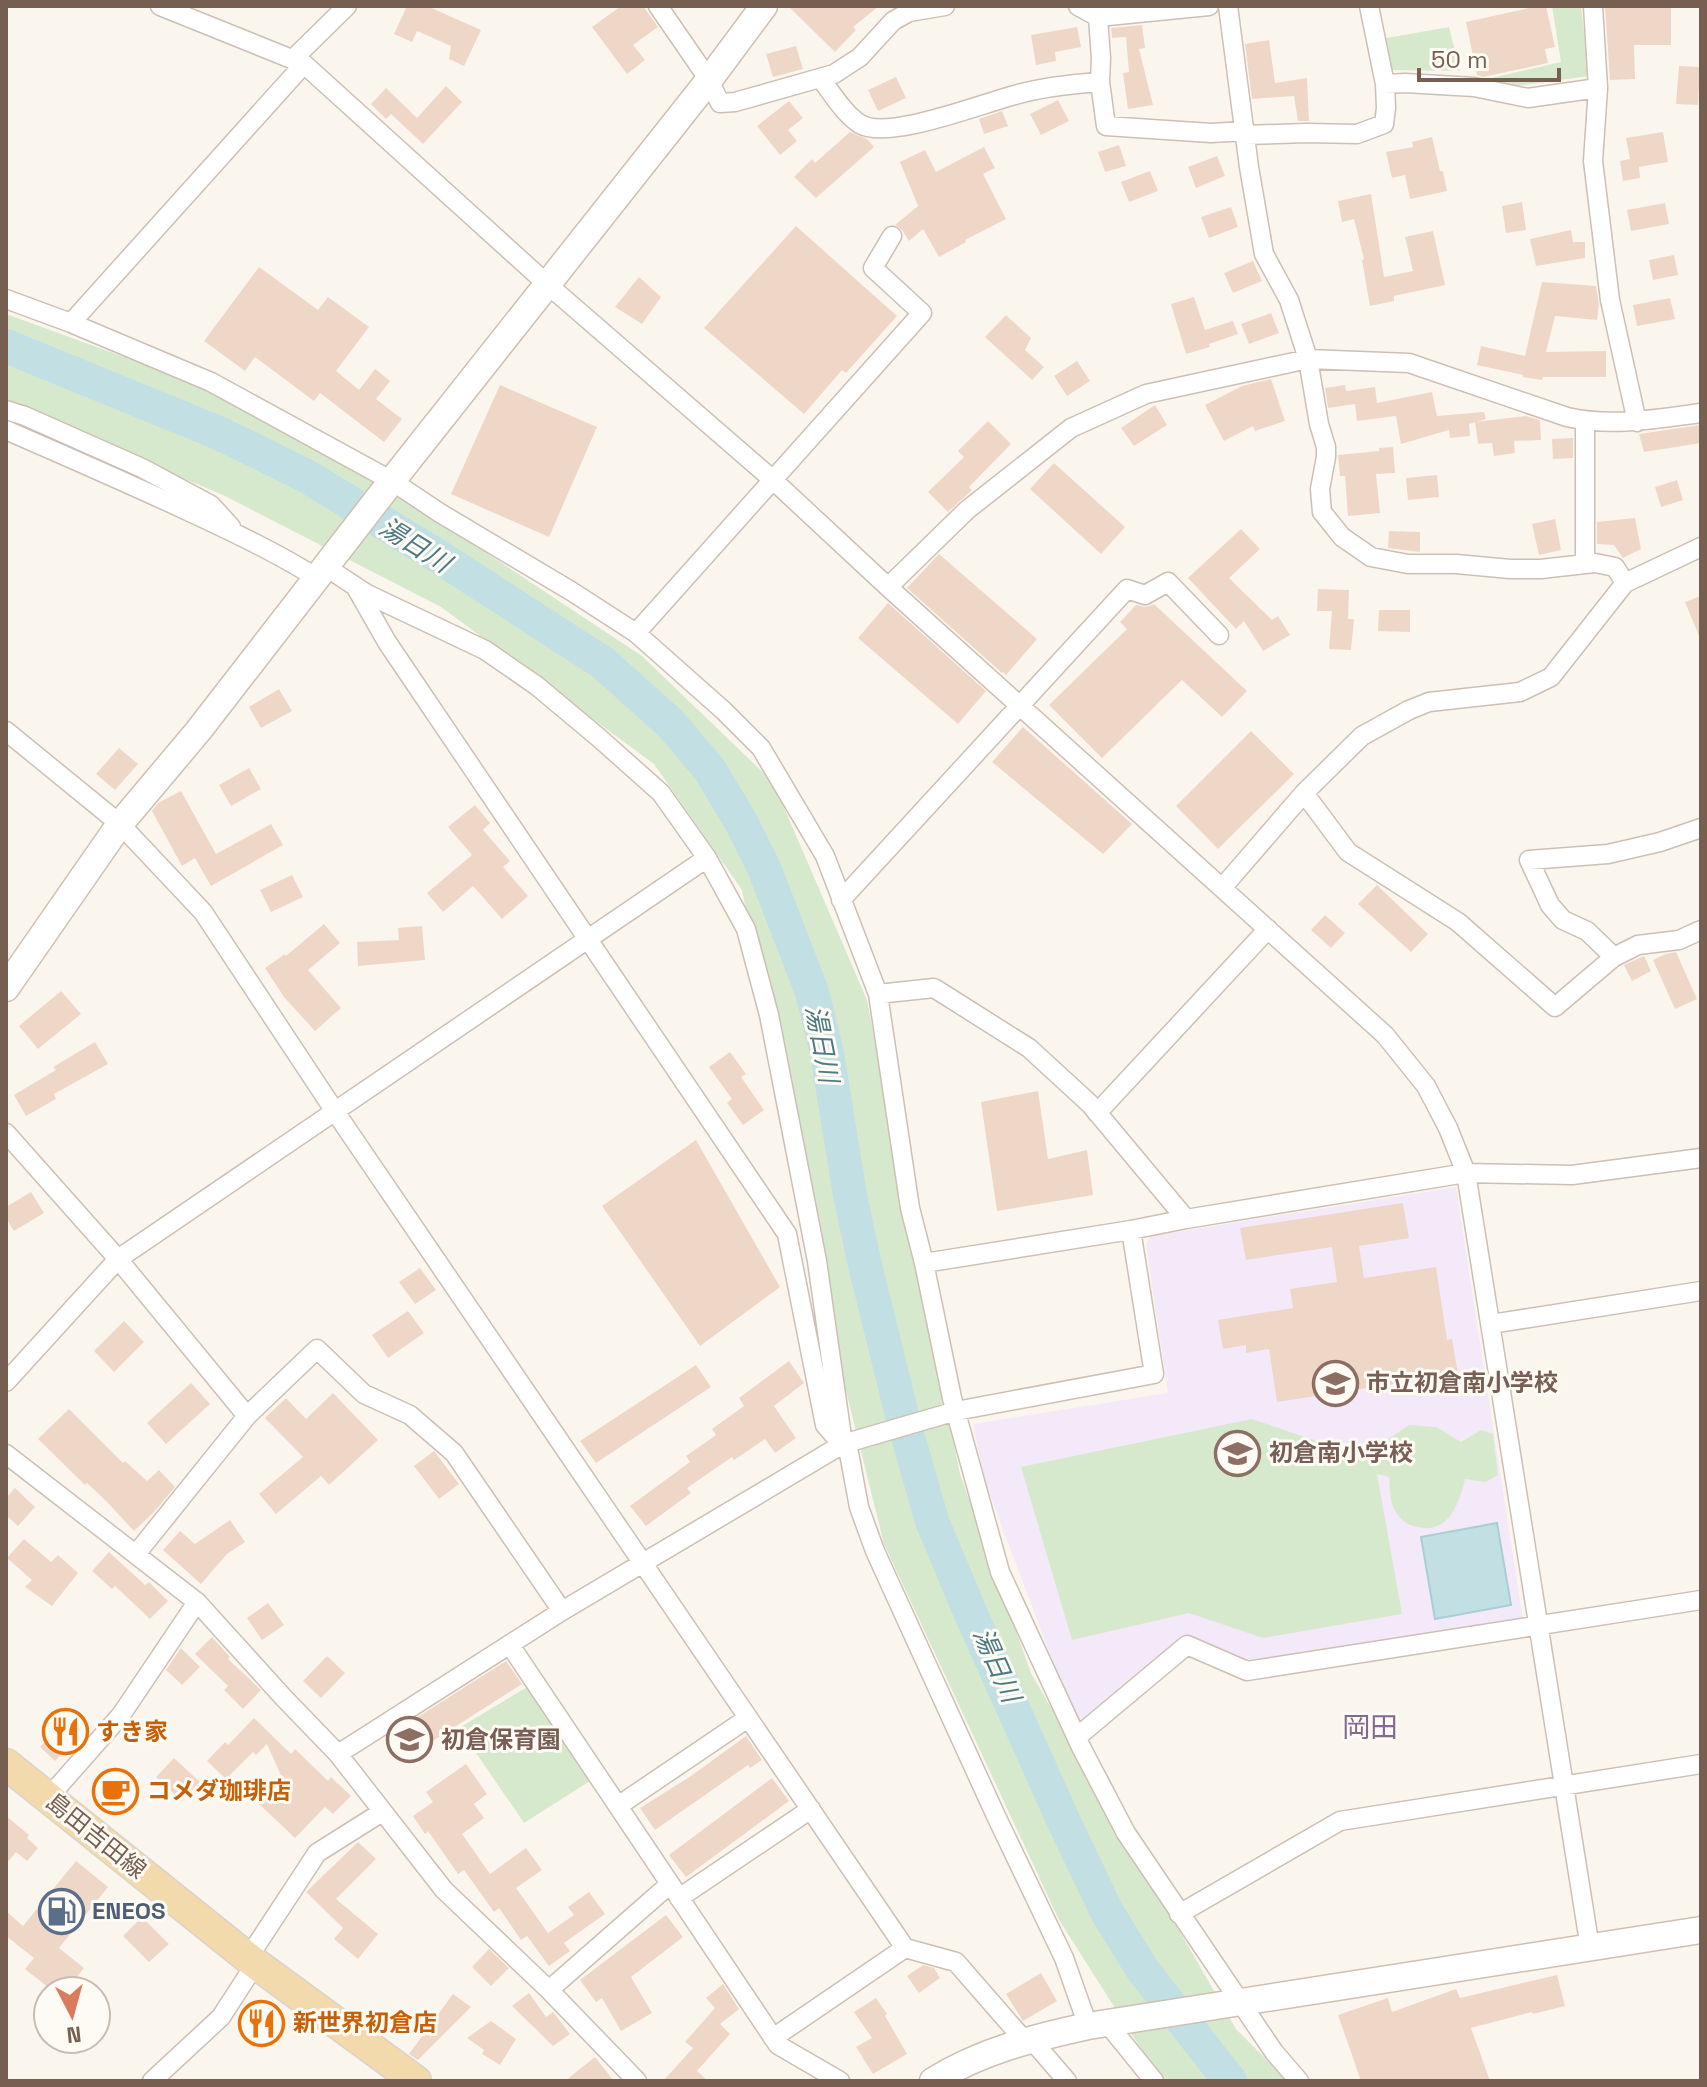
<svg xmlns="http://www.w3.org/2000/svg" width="1707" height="2087" font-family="'Space Grotesk','Noto Sans JP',sans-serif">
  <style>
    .education { fill: #f3e9f8 }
    .green { fill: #d7e9cc }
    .water { fill: #c2dfe4; stroke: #a9ced5; stroke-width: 2 }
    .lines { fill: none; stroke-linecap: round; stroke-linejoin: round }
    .river { stroke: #c2dfe4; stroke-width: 34 }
    .building { fill: #efd7c7 }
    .street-casing { stroke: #cdbfb3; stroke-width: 21 }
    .secondary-casing { stroke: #d0bfb1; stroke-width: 29 }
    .primary-casing { stroke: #d9d2ce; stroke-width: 33 }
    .street { stroke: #fff; stroke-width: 18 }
    .secondary { stroke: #fff; stroke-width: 26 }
    .primary { stroke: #f3daac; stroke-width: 30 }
    .labels { text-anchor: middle; stroke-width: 6; stroke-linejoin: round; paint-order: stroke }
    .education-label { font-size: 24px; font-weight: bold; fill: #785e54; stroke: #fefaf4; text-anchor: start }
    .food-label { font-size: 24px; font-weight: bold; fill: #c56008; stroke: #fefaf4; text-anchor: start }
    .street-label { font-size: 24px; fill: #765f51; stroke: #fefaf4 }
    .service-label { font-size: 24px; font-weight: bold; fill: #4e5e75; stroke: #fefaf4; text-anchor: start }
    .water-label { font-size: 26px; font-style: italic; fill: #4c7b86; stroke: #fefaf4 }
    .quarter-label { font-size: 28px; fill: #846990; stroke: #fefaf4 }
  </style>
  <rect width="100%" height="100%" fill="#fbf6ed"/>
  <path class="education" d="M1456,1187L1523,1620L1240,1663L1187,1635L1077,1725L985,1482L973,1424L1168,1393L1146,1244L1151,1236Z"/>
  <path class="green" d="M1552,6H1581L1589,76L1488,90L1487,79L1561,62Z
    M1449,27L1460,71L1387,70L1381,39Z
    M6,314L193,382L411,503L642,656L773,782L867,1000L960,1474L1031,1673L1236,2029L1288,2081H1167L1150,2063L1059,1920L884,1544L819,1282L742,890L654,764L441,607L225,496L6,403Z
    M1252,1419L1369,1459L1372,1450L1409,1425L1436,1427L1461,1442L1481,1430L1493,1434L1498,1475L1486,1482L1465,1479C1460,1502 1448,1535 1418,1527C1407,1525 1400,1520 1394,1509C1390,1500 1390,1487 1389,1477L1377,1474L1402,1614L1263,1638L1189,1613L1072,1640L1021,1467Z
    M527,1687L590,1781L524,1823L459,1728Z"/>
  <path class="water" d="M1497,1523L1511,1605L1435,1619L1421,1537Z"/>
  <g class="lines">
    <path class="river" d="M6,346L221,434L308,477L436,555L603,663L671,724L710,770L741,822L764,868L812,992L827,1053L850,1195L864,1261L903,1419L932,1521L970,1612L1064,1822L1107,1912L1142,1969L1230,2081"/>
  </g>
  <path class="building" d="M407,6H427L481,30L464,66L449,59L451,46L417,31L412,42L394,34Z
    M621,6H643L658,27L633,45L645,60L627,74L592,27Z
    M788,6H879L853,27L856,30L835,52Z
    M1538,6H1546L1555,47L1545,49L1548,63L1483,77L1477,75L1466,22Z
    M1605,6H1671V45H1634L1635,79L1610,80Z
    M1142,25L1145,48L1139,49L1153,105L1128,109L1123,73L1129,72L1126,37L1112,38L1111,28Z
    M1077,27L1081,47L1055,52L1056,61L1036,65L1031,35Z
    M1269,40L1275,83L1307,78L1309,121H1298L1294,96L1252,99L1245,44Z
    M796,46L803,69L773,77L766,54Z
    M1679,66L1700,67L1698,105L1676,104Z
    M896,77L906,98L878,111L868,90Z
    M446,86L462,102L423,144L391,114L386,119L371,104L386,88L417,118Z
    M1058,100L1069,121L1041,135L1030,114Z
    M789,101L803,118L788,130L797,141L780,155L757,126Z
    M1002,111L1008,126L984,134L979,119Z
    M850,132L867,139L874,147L816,198L794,177L812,159L815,163Z
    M1663,132L1668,162L1639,167L1640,178L1623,181L1620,161L1630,159L1626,138Z
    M1432,137L1440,171H1443L1447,191L1410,199L1405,175L1392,178L1386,152L1413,147L1412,142Z
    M1119,145L1126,166L1105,172L1098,152Z
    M984,147L995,168L983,174L1006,219L965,240L966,242L939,257L923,229L909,241L902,230L895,225L918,206L900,162L925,150L936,172Z
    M1217,156L1225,176L1196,188L1188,167Z
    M1150,171L1158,191L1129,202L1121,182Z
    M1371,194L1384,277L1413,271L1405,237L1433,231L1445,285L1394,296V301L1370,306L1362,260L1364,259L1354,219L1342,222L1338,201Z
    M1522,202L1526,230L1506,233L1502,206Z
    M1665,203L1669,224L1631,231L1627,210Z
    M1231,207L1238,227L1209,238L1201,217Z
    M796,226L897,316L846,373L842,370L804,414L704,328Z
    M1571,230L1573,242H1585V258L1536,266L1530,239Z
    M1674,255L1678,275L1653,280L1649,260Z
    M1253,261L1262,281L1233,293L1224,273Z
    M259,267L318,310L328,297L369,327L336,371L359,390L375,369L390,381L376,399L402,419L384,442L320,393L314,401L255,357L245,371L204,341Z
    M639,277L661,297L642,324L615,307Z
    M1542,282L1596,286L1599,304L1597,320L1555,316L1546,352L1606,351V377H1543L1542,380L1523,377V375L1477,365L1481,346L1525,356Z
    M1194,297L1205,330L1233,321L1238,334L1209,344L1210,347L1186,354L1171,304Z
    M1670,298L1675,319L1637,326L1633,305Z
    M1271,313L1279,333L1249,344L1241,324Z
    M1006,315L1031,338L1025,350L1044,367L1032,380L985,337Z
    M1077,361L1090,381L1067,396L1054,376Z
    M1271,379L1285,421L1255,431L1253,426L1224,441L1205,405L1242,386Z
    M500,385L597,427L549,537L451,494Z
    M1345,385L1346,391L1375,387L1377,403L1432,392L1437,416L1484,412L1486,419L1469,424L1470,436L1450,438L1449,430L1401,444L1396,416L1357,421L1355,404L1328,408L1325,388Z
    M1155,405L1167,425L1134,446L1121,428Z
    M1526,416L1540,420L1541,440L1514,441L1515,453L1494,456L1492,443L1478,444L1475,422Z
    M988,421L1011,444L969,487L972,490L948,512L928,492L964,457L958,451Z
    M1700,425L1701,443L1644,452L1639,434Z
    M1573,438V458L1553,459L1552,439Z
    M1393,447L1395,473L1376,474L1380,513L1348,516L1345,476H1340L1338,455L1379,451V448Z
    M1054,463L1125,527L1101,554L1030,489Z
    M1437,475L1439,497L1408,500L1406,478Z
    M1677,480L1683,500L1661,507L1655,487Z
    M1635,518L1641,549L1623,558L1614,545L1597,544V522Z
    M1555,519L1561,550L1539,555L1532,524Z
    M1241,529L1260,549L1229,578L1272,620L1278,616L1290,635L1263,651L1244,621L1236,629L1188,578Z
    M1389,531L1420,532V552L1388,548Z
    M939,554L1037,639L1006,675L1003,672L1002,673L907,588Z
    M1318,589L1349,590L1348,619H1354L1351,650L1329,649L1332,611H1317Z
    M1701,596V641L1685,602Z
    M888,603L986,691L958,724L858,638Z
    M1154,604L1247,691L1222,717L1182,680L1102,758L1049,705L1127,629L1120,622L1136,605L1146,607Z
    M1379,610H1410V632L1378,631Z
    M279,689L292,711L261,728L249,707Z
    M1023,727L1132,824L1103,854L992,762Z
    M1251,731L1294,774L1218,849L1176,806Z
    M119,748L138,764L115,790L96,774Z
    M249,768L261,789L231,806L219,785Z
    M181,791L216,854L271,824L283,845L211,886L195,858L182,866L152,811L158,803Z
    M475,805L490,823L483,830L510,861L503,867L528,896L502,919L473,886L443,912L427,893L472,855L448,827Z
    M292,875L303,897L271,912L260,890Z
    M1377,885L1428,934L1411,952L1358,904Z
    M1325,915L1345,933L1331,948L1311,930Z
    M324,924L340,943L308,970L341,1008L315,1031L284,997L265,968L285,954L286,956Z
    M422,926L425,960L358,966L357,942L399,940L398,928Z
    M1676,952L1697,999L1675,1009L1653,960L1666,954Z
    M1644,956L1651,971L1632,981L1624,965Z
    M61,991L81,1014L38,1049L19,1026Z
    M95,1042L108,1064L54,1094L56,1099L26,1116L14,1095L56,1070L53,1067Z
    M730,1052L746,1074L741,1077L764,1110L743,1125L727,1103L732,1099L709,1067Z
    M1038,1091L1048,1159L1087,1150L1093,1195L997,1211L981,1102Z
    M696,1140L780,1287L700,1346L602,1206Z
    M31,1192L44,1213L14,1231L6,1218V1207Z
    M1403,1203L1409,1238L1359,1246L1364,1278L1436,1267L1447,1340L1452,1339L1458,1374L1277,1402L1269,1349L1246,1353V1345L1223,1349L1218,1320L1293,1308L1290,1289L1337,1282L1332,1247L1246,1260L1240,1228Z
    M420,1268L436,1290L415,1304L399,1282Z
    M408,1311L424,1333L388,1358L372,1335Z
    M124,1321L144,1342L114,1372L94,1351Z
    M789,1361L804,1383L774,1406L796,1438L775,1453L765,1439L734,1460L732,1457L687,1488L691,1493L646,1526L630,1506L690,1462L686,1456L716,1435L712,1429L744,1406L739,1398Z
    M696,1365L711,1387L596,1463L580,1441Z
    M191,1383L210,1404L166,1444L147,1423Z
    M333,1393L378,1440L329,1485L321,1476L276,1514L259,1494L303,1457L265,1418L286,1398L306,1419Z
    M69,1409L123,1463L125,1461L147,1481L159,1470L175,1487L154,1512L134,1531L107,1502L87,1483L85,1485L38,1439Z
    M434,1451L459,1484L439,1499L414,1466Z
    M15,1488L35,1507L18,1526L6,1515V1498Z
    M230,1520L245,1542L227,1554L201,1584L163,1550L180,1531L195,1544Z
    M24,1539L51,1562L58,1555L78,1573L52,1606L25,1587L32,1580L7,1558Z
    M109,1552L145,1585L149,1582L168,1601L150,1619L115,1586L112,1589L92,1571Z
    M268,1603L284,1625L262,1640L247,1618Z
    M212,1637L230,1657L228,1659L261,1690L243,1709L224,1690L228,1686L195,1654Z
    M181,1648L200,1667L182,1685L166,1670Z
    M327,1656L345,1673L321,1698L303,1681Z
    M506,1661L522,1684L409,1756L391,1734Z
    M65,1711L83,1727L72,1739L74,1740L55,1761L40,1747L55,1731L51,1727Z
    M254,1718L291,1754L295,1749L328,1781L331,1777L351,1796L333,1814L325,1807L295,1838L257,1802L283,1780L267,1744L256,1755L253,1752L226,1779L207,1761L225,1742L228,1745Z
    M746,1736L762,1760L750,1768L748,1765L655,1830L640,1808L691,1776Z
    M174,1758L200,1782L182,1801L156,1777Z
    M466,1764L487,1794L474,1804L484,1818L462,1834L490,1874L526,1848L542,1870L516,1888L548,1933L574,1915L568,1907L589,1892L605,1914L564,1943L570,1951L549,1966L527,1936L521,1940L499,1908L494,1912L464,1870L458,1874L428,1831L425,1834L413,1816L433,1802L426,1792Z
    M772,1778L789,1801L686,1877L669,1855Z
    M6,1816L29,1835L27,1838L38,1848L27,1861L16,1852L6,1864Z
    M358,1842L376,1859L336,1899L378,1934L358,1959L334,1939L343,1928L306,1892Z
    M76,1861L108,1887L59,1948L84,1968L66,1991L55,1982L49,1988L25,1969L34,1958L6,1936V1911L23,1926Z
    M666,1915L683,1937L631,1977L652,2013L621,2031L602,1998L596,2002L580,1980Z
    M142,1917L169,1944L149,1962L123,1936Z
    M489,1949L509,1968L491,1986L472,1967Z
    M923,1965L934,1968L940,1978L919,1993L907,1976Z
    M1041,1973L1057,2001L1023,2021L1006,1994Z
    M1557,1975L1565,2006L1533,2014L1532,2012L1471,2028L1490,2081H1361L1338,2015L1388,1998L1392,2012L1456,1989L1460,1998Z
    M723,1984L739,2009L720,2024L730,2034L697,2071L708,2081H663L693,2048L685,2042L715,2008L706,1998Z
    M529,1993L546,2017L553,2012L570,2034L553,2046L512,2006Z
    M453,1994L471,2007L418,2060L409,2054Z
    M876,1998L887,2014L885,2016L907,2054L873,2074L856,2047L872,2038L854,2012Z
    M491,2021L516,2039L500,2065L482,2054L484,2050L467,2038Z
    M595,2057L614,2081H565Z"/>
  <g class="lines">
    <defs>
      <path id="street" d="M160,6L304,64L547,284L773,480L888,587L1385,1035L1426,1086L1448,1128L1466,1173L1590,1948
        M658,6L709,80L720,103L735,102L834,74L860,57L893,21L909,12L945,6
        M1078,6L1098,17L1209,6
        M1228,6L1249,167L1264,254L1289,300L1308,359L1319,424L1326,447V457L1320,489L1322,512L1342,537L1371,557L1408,564H1456L1510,569H1541L1585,564
        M1369,6L1385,84L1405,83L1474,87L1528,98L1598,88
        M1593,6L1598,88L1593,161L1610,300L1637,422
        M1098,17L1101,58L1100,82L1106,126L1211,133L1245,131
        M293,59L347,6
        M820,78C832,93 844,114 860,124C888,141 983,103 1015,95C1042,87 1071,84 1100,82
        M1245,135L1307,133L1357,134L1384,124L1386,108L1385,84
        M6,299L71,323L211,382L392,481L440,513L571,591L636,633L724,711L761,748L825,856L878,994L910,1208L924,1263L952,1398L1000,1572L1081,1747L1126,1833L1274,2052L1299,2081
        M71,323L304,64
        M6,410L25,416L142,468L211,505L231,527
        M1585,421V564L1595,563L1615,567L1625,583
        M6,430C68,457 130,484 192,513C235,533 277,553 317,578
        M326,567L367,594L485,650L537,686L598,737L661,793L707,858L746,929L769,1015L817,1261L843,1444
        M355,586L387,642L787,1234L825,1425L849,1453L859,1507L875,1551L996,1816L1064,1958L1088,2026
        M888,587L967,510L1071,428L1146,394L1308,359L1409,363L1567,417C1611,427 1656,419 1701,413
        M636,633L922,313L873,268L892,236
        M6,731L120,824L203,912L334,1110L905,1948L956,1962L1024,2040
        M1304,793L1348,852L1458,922L1555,1007L1614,957L1638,945L1679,940L1701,930
        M1222,888L1304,793L1362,736L1409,710L1429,702L1520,692L1551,677L1625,583L1701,547
        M841,900L1127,589L1145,595L1168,582L1219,635
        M1614,957L1587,931L1563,920L1550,905L1529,860L1608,854L1660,842L1701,828
        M878,994L934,988L1029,1048L1090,1104L1186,1219
        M1097,1113L1268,929
        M6,1133L118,1259L247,1416L317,1349L364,1394L410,1415L454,1453L562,1611
        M924,1263L1131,1230
        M1491,1324L1701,1291
        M6,1382L118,1259L707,858
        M6,1454L197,1602L283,1697L338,1754L444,1890L549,1990L637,2081
        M136,1554L247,1416
        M510,1645L778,2045L840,2081
        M1077,1737L1187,1645L1247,1671L1701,1600
        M338,1754L562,1611L843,1444L956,1411L1154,1374L1131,1230L1186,1219L1466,1173L1572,1175L1701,1158
        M48,1798L121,1715L197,1602
        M618,1806L748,1718
        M679,1898L811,1809
        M1179,1914L1340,1821L1701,1764
        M248,1958L317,1853L382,1812
        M549,1990L670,1884
        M1107,2023L1154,2081
        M773,2038L905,1948
        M1031,2039L1067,2081
        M152,2081L221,2017L256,1963"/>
      <path id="secondary" d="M6,988L120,824L199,730L391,482L709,80L764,6
        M933,2081C981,2051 1033,2038 1088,2026L1701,1930"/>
      <path id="primary" d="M6,1764L248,1958L416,2081"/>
    </defs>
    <use href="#street" class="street-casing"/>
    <use href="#secondary" class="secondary-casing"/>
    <use href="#primary" class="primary-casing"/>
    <use href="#street" class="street"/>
    <use href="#secondary" class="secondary"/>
    <use href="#primary" class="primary"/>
  </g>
  <defs>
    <symbol id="school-ring" viewBox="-11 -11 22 22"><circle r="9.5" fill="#fefaf4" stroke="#8d6e63" stroke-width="1.5"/><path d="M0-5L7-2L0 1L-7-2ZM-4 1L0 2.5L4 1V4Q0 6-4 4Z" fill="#8d6e63"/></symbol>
    <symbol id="restaurant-ring" viewBox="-11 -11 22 22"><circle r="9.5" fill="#fefaf4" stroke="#e8710a" stroke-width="1.5"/><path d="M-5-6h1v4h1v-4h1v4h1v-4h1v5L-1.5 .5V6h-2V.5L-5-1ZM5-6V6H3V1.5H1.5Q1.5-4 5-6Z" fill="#e8710a"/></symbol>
    <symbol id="cafe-ring" viewBox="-11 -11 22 22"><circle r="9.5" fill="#fefaf4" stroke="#e8710a" stroke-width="1.5"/><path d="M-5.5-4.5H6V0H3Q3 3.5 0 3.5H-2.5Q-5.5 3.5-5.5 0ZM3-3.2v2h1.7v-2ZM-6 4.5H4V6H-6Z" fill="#e8710a"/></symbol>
    <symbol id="fuel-ring" viewBox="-11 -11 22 22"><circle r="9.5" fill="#fefaf4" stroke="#5c6f8a" stroke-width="1.5"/><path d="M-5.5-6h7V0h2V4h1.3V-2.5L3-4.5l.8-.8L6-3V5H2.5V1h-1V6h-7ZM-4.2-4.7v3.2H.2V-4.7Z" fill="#5c6f8a"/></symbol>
  </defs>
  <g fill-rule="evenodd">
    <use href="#school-ring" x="1310" y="1358" width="51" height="51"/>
    <use href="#school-ring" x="1212" y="1428" width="51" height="51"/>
    <use href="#restaurant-ring" x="40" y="1706" width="51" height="51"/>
    <use href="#school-ring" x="384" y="1714" width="51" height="51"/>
    <use href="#cafe-ring" x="90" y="1766" width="51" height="51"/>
    <use href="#fuel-ring" x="36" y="1886" width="51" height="51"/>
    <use href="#restaurant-ring" x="236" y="1998" width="51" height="51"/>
  </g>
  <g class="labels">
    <g class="education-label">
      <text x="1366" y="1391">市立初倉南小学校</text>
      <text x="1269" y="1461">初倉南小学校</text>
      <text x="441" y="1748">初倉保育園</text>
    </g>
    <g class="food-label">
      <text x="96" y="1740">すき家</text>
      <text x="147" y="1799">コメダ珈琲店</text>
      <text x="293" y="2031">新世界初倉店</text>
    </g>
    <g class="street-label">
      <text transform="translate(96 1836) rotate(39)" y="8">島田吉田線</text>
    </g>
    <g class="service-label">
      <text x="92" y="1919">ENEOS</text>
    </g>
    <g class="water-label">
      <text transform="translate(415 545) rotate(32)" y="9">湯日川</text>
      <text transform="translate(822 1044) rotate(79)" y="9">湯日川</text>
      <text transform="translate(997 1665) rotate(66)" y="9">湯日川</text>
    </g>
    <g class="quarter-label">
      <text x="1370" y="1737">岡田</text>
    </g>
  </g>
  <rect width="1707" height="2087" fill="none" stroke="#765f51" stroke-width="16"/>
  <g transform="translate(72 2015) rotate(174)"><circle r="38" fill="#fefaf4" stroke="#c8bcb3" stroke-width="2"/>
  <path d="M0-6L14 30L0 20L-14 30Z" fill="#d97c5e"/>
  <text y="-12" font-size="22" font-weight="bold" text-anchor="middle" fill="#765f51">N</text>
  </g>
  <path d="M1419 68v12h140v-12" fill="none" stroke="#765f51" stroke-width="4"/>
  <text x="1431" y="68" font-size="24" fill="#765f51" stroke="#fefaf4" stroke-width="6" paint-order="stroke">50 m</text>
</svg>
